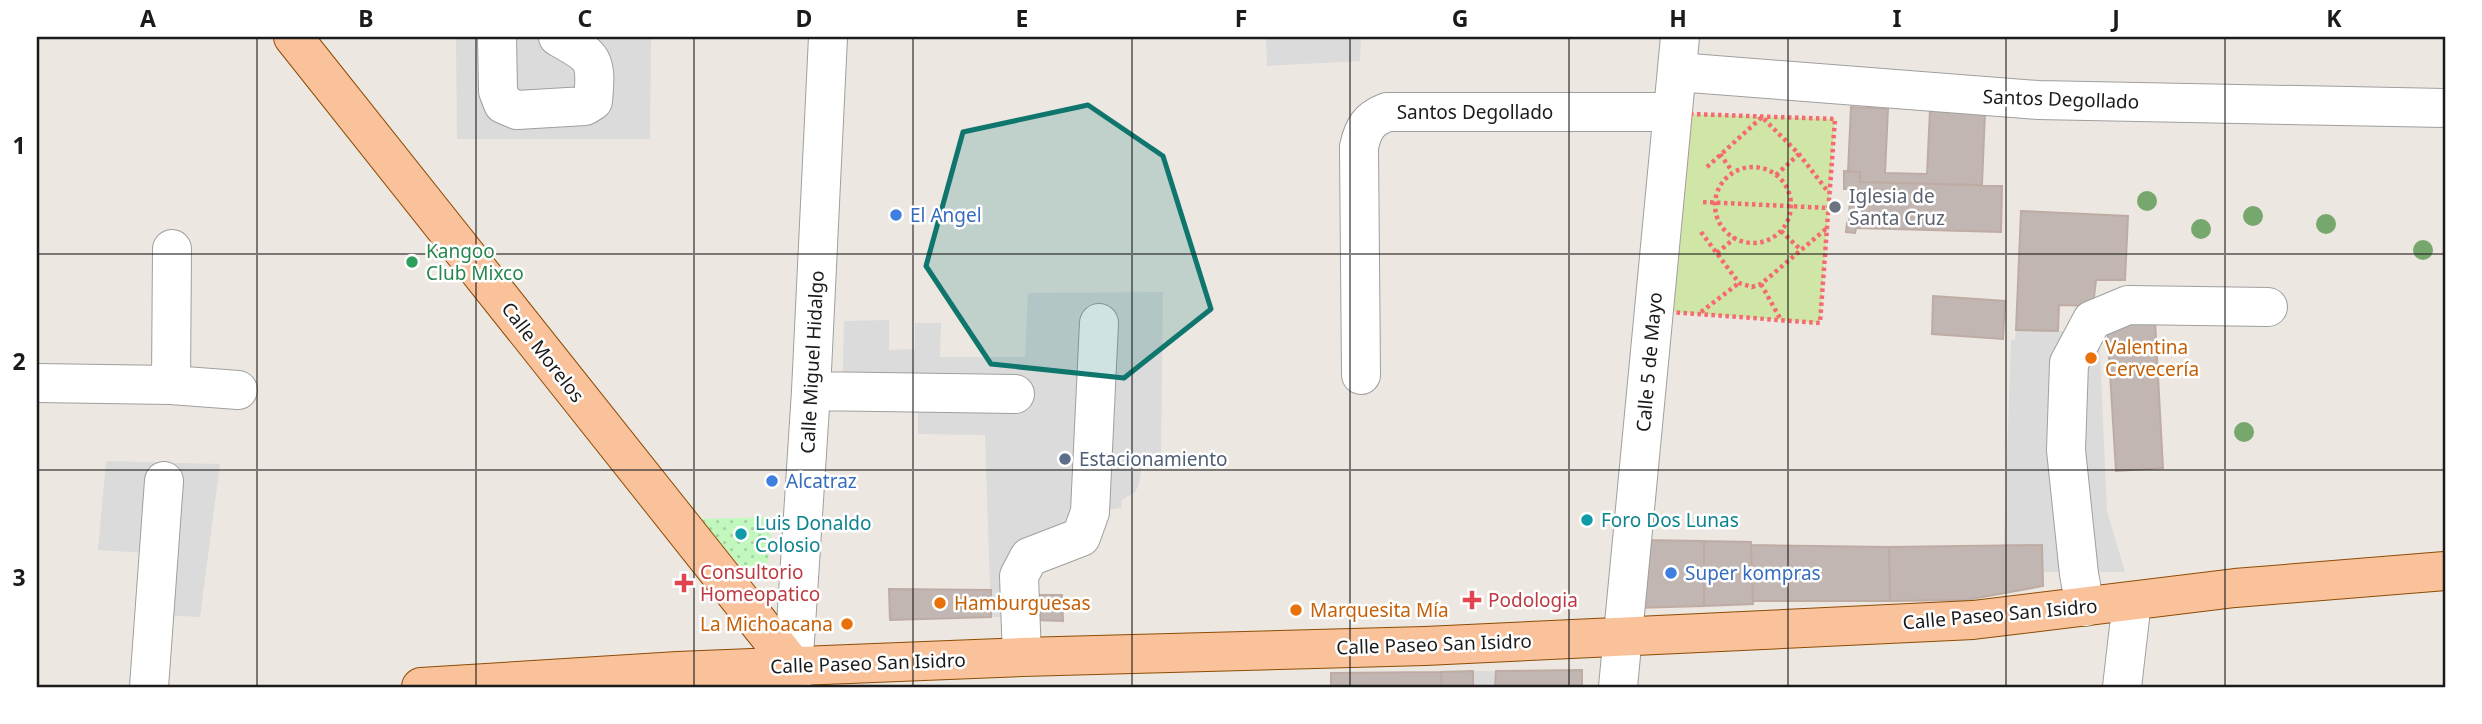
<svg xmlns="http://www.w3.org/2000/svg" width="2482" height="724" font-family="'Noto Sans',sans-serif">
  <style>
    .grass { fill: #d0e6a7 }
    .park { fill: url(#park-dots) }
    .parking { fill: #dbdbdb }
    .building { fill: #c1b6b1; stroke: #beaca4; stroke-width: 2 }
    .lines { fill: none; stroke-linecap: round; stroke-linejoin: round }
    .minor-casing { stroke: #9f9f9f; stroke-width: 40 }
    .major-casing { stroke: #8e4c04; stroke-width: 40 }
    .path { stroke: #f56a70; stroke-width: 4.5; stroke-dasharray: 3.5 3.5; stroke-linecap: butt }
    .minor { stroke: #fff; stroke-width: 38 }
    .major { stroke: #f9c29a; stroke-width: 38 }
    .tree { fill: #76a86d }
    .marked { fill: #0f766e; fill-opacity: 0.2; stroke: #0f766e; stroke-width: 5; stroke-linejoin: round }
    .grid { fill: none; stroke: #1b1b1b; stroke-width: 2; stroke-opacity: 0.55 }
    .worship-dot { fill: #6b7280; stroke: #fff; stroke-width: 2.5 }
    .shop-dot { fill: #3f7fe0; stroke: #fff; stroke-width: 2.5 }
    .leisure-dot { fill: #2e9e5b; stroke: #fff; stroke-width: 2.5 }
    .food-dot { fill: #e8710a; stroke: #fff; stroke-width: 2.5 }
    .service-dot { fill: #5c6f8a; stroke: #fff; stroke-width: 2.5 }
    .culture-dot { fill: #0f9aa8; stroke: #fff; stroke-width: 2.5 }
    .health-dot { fill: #e0444e; stroke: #fff; stroke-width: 2.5 }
    .labels { text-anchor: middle; stroke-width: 5; stroke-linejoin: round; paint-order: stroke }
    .street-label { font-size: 19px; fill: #1b1b1b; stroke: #fff }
    .worship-label { font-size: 19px; fill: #5b616d; stroke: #fff; text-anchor: start }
    .shop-label { font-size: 19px; fill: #366cbe; stroke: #fff; text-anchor: start }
    .leisure-label { font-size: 19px; fill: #27864d; stroke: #fff; text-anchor: start }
    .food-label { font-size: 19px; fill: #c56008; stroke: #fff; text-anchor: start }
    .service-label { font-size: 19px; fill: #4e5e75; stroke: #fff; text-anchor: start }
    .culture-label { font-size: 19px; fill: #0d838f; stroke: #fff; text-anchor: start }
    .health-label { font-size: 19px; fill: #be3a42; stroke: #fff; text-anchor: start }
    .neatline { fill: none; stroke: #1b1b1b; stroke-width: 2.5 }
    .grid-label { font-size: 23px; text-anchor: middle; font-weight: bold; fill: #1b1b1b }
  </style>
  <defs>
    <pattern id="park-dots" width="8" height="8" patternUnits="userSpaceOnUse" patternTransform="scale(1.75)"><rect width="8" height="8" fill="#c2f7be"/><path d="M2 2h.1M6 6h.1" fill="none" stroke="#a6d3a3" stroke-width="1.8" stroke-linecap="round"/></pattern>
  </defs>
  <rect width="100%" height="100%" fill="#ede7e1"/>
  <path class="grass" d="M1690,114L1835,119L1820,323L1670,312Z"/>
  <path class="park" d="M770,517C769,534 775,568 756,575L744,570L698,519Z"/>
  <path class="parking" d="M456,37H651L650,139H457Z
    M1266,37H1361L1360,61L1267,66Z
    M1163,292L1161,453L1143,454L1139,485L1135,492L1122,500L1121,508L1097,511L1099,545L1053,544L1032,553L1033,618L991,617L985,435L918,434V409L842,408L844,321L889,320V350L915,349V323H941L940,357H1025L1028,293Z
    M2016,330L2099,332L2107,511L2125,572H2043L2042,545L2004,547L2011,340H2015Z
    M106,461L220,464L200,617L161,615L145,553L98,550Z
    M1473,671H1496L1495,687H1473Z"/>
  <path class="building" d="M1851,107L1888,109L1885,173L1927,174L1930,110L1985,112L1982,185L1860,182V172L1848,171Z
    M1844,171L1860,172V182L2002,186L2001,232L1856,228L1855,233L1846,232L1847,223H1849L1850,189H1844Z
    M2021,211L2128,216L2125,280H2096L2093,306L2059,305L2058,331L2016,330Z
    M1933,296L2005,301L2003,339L1932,334Z
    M2155,321L2163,468L2116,471L2107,324Z
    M1640,540L1704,541V606L1635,608Z
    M1704,541L1751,542L1753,604L1704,606Z
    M1751,545L1889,547L1890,601H1753Z
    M2042,545L2043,586L1966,600L1890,601L1889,547Z
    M889,589L991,590V617L890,620Z
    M1035,595H1062L1063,621L1035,620Z
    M1582,670V687H1495L1496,671Z
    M1473,671V687H1442L1441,672Z
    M1441,672L1442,687H1331V673Z"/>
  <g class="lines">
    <defs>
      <path id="minor" d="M497,37L498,91L503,104L517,110L585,106L593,101C597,58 594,57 558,37
        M1677,72L2038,100L2445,108
        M1361,375L1359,147C1363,128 1369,119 1387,112H1671
        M37,383L171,385L238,390
        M171,385L172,249
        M811,391L1015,394
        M2085,607L2079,574L2066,450L2069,363L2092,320L2128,305L2268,307
        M1022,657L1019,576L1029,557L1081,537L1090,512L1099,323
        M149,687L164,481
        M792,687L811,391L828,37
        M1618,687L1680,37
        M2122,687L2132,601"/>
      <path id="major" d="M293,37L793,666
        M421,687L678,671L1022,657L1425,646L1973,620L2235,588L2445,571"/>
    </defs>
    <use href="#minor" class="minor-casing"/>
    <use href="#major" class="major-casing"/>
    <path class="path" d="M1690,114L1835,119L1820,323L1670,312Z
      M1720,154L1732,171
      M1715 205a38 38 0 1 1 76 0a38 38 0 1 1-76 0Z
      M1707,167L1762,117L1799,154L1829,193
      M1776,175L1799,154
      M1703,202L1829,208
      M1781,231L1801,250
      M1701,232L1739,283L1752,287L1761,284L1827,228
      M1717,253L1735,238
      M1761,284L1781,320
      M1701,312L1739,283"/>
    <use href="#minor" class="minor"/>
    <use href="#major" class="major"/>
  </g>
  <g class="tree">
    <circle cx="2147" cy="201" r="10"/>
    <circle cx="2253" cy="216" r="10"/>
    <circle cx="2326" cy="224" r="10"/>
    <circle cx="2201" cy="229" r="10"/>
    <circle cx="2423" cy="250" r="10"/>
    <circle cx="2244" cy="432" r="10"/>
  </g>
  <path class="marked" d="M1088,105L1163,156L1211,309L1124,378L991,364L926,266L963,132Z"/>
  <path class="grid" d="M257,37V687M476,37V687M694,37V687M913,37V687M1132,37V687M1350,37V687M1569,37V687M1788,37V687M2006,37V687M2225,37V687M37,254H2445M37,470H2445"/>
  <circle class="worship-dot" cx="1835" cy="207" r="7"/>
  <g class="shop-dot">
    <circle cx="896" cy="215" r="7"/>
    <circle cx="772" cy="481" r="7"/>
    <circle cx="1671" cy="573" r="7"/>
  </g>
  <circle class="leisure-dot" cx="412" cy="262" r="7"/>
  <g class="food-dot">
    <circle cx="2091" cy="358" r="7"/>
    <circle cx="940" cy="603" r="7"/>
    <circle cx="1296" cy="610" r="7"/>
    <circle cx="847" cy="624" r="7"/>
  </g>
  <circle class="service-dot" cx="1065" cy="459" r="7"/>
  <g class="culture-dot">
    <circle cx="1587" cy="520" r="7"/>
    <circle cx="741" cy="534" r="7"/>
  </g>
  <g class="health-dot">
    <path d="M680.5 572.5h7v7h7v7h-7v7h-7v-7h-7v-7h7z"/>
    <path d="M1468.5 589.5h7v7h7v7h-7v7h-7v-7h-7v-7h7z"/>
  </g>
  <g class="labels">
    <g class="street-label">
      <text transform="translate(2061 99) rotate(2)" y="7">Santos Degollado</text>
      <text x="1475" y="119">Santos Degollado</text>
      <text transform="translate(543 352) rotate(52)" y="7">Calle Morelos</text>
      <text transform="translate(812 362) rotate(-87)" y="7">Calle Miguel Hidalgo</text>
      <text transform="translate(1649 362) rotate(-85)" y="7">Calle 5 de Mayo</text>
      <text transform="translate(2000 614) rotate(-5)" y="7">Calle Paseo San Isidro</text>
      <text transform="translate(1434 644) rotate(-2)" y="7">Calle Paseo San Isidro</text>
      <text transform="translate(868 663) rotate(-2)" y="7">Calle Paseo San Isidro</text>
    </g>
    <g class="worship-label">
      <text x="1849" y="203">Iglesia de<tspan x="1849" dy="22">Santa Cruz</tspan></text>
    </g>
    <g class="shop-label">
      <text x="910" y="222">El Angel</text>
      <text x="786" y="488">Alcatraz</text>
      <text x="1685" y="580">Super kompras</text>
    </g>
    <g class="leisure-label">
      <text x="426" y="258">Kangoo<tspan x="426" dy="22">Club Mixco</tspan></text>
    </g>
    <g class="food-label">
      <text x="2105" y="354">Valentina<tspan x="2105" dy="22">Cervecería</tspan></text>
      <text x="954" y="610">Hamburguesas</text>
      <text x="1310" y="617">Marquesita Mía</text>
      <text x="833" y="631" text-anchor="end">La Michoacana</text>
    </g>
    <g class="service-label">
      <text x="1079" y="466">Estacionamiento</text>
    </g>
    <g class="culture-label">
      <text x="1601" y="527">Foro Dos Lunas</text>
      <text x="755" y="530">Luis Donaldo<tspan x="755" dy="22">Colosio</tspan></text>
    </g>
    <g class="health-label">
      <text x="700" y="579">Consultorio<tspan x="700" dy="22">Homeopatico</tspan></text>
      <text x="1488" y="607">Podologia</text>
    </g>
  </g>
  <rect width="2482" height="724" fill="none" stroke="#ffffff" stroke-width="77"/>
  <rect x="38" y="38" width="2406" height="648" class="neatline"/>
  <g class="grid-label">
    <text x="148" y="27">A</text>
    <text x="366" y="27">B</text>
    <text x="585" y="27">C</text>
    <text x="804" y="27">D</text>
    <text x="1022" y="27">E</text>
    <text x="1241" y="27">F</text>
    <text x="1460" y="27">G</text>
    <text x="1678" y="27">H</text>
    <text x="1897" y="27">I</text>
    <text x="2116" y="27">J</text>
    <text x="2334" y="27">K</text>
    <text x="19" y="154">1</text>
    <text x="19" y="370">2</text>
    <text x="19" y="586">3</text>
  </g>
</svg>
